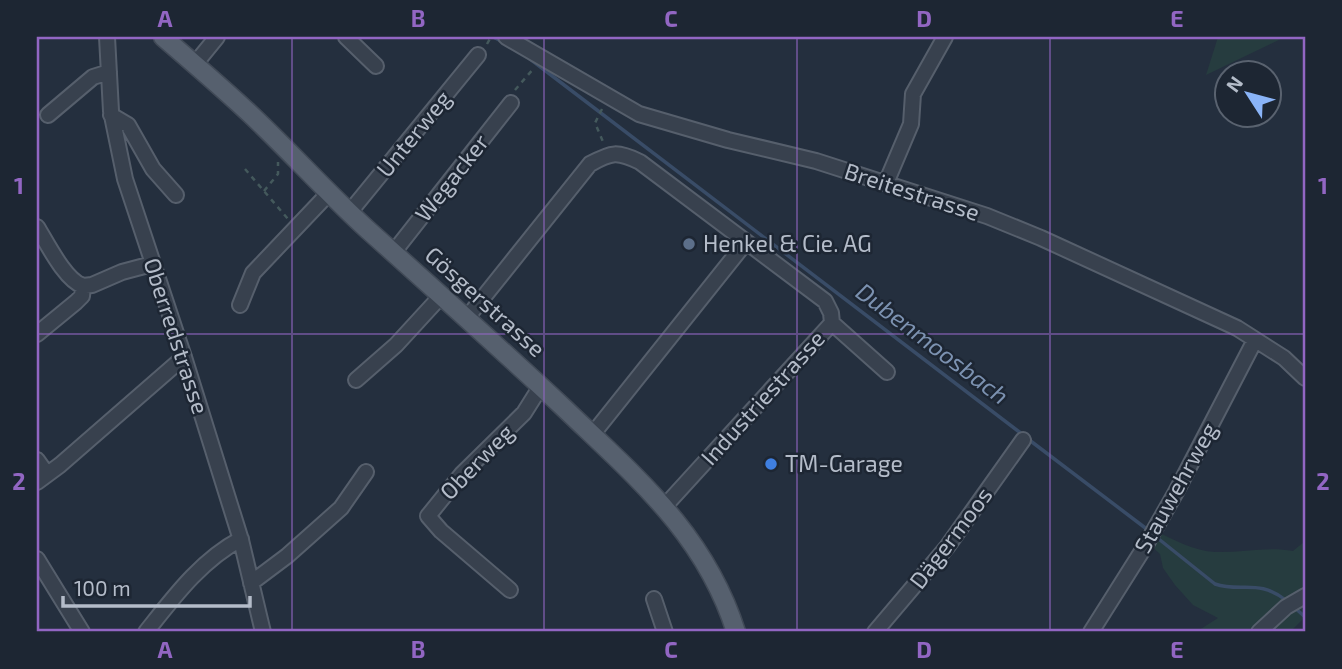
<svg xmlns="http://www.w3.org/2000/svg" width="1342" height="669" font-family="'Exo 2',sans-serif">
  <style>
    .green { fill: #263c3f }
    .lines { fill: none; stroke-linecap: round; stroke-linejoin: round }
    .stream { stroke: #394c67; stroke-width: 3.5 }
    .minor-casing { stroke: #565f6c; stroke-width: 18 }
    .major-casing { stroke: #414a57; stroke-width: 21 }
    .path { stroke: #44595c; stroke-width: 2.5; stroke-dasharray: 5 5; stroke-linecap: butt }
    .minor { stroke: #38414e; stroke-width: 14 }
    .major { stroke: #56606e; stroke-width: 18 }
    .grid { fill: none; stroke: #9266c3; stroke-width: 2; stroke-opacity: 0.55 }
    .service-dot { fill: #5c6f8a; stroke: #1d2633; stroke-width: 2.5 }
    .shop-dot { fill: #3f7fe0; stroke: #1d2633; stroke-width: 2.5 }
    .labels { text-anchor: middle; stroke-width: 5; stroke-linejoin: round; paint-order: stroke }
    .street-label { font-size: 23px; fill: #b4bcc9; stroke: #1d2633 }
    .poi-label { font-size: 23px; fill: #b4bcc9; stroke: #1d2633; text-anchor: start }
    .water-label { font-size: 24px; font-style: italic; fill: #7c92b1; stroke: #1d2633 }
    .neatline { fill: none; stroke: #9266c3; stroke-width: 2.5 }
    .grid-label { font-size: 23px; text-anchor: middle; font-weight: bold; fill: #9266c3 }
  </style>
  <rect width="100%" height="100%" fill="#242f3e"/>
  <path class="green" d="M1218,37H1285L1206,75Z
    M1156,531C1174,540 1194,551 1215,552C1241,553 1267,546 1293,551L1305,541V617L1290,632H1196L1218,618L1193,605L1175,585L1163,568L1160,554L1148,543Z"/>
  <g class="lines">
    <path class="stream" d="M493,37L503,42
      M530,59L1022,434
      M1028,439L1148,530
      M1155,536L1215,584C1242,593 1258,578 1287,601
      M1293,606L1305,617"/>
    <defs>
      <path id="minor" d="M107,37L111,111L125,179L184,357L241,540L263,632
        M346,37L376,66
        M506,37L639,114L728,140L816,161L987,216L1041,238L1237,328L1284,358L1305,378
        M195,64L217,37
        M48,115L93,77L109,72
        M111,115L128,125L153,169L176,195
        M886,183L911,124L913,94L945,37
        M349,213L478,55
        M37,227C47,243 65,280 83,286
        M393,253L511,103
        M83,286L92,285L122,272L152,264
        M240,305L253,273L329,193
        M466,319L590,164C612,152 617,151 640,162L825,301L831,313L832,323L664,507
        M832,323L887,372
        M37,334L76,302L82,296L83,286
        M356,380L396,345L441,296
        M592,435L746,242
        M37,460L47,474
        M37,482L60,465L184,357
        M37,559L82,632
        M251,583L287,556L341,508L366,472
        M510,590L441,531L428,516L462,474L524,413L541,386
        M654,599L665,632
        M146,632C173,598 201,560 241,539
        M875,632L947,547L1023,440
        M1091,632L1144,548L1176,492L1255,340
        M1259,632L1286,607L1305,596"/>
      <path id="major" d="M163,37C191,61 220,86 247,111C288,149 326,192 368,230C434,289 500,348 564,408C637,478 705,534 736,632"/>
    </defs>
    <use href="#minor" class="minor-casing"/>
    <use href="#major" class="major-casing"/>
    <path class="path" d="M487,44L491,37
      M515,90L534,68
      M602,109L595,123L604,144
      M245,169L288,219
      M264,191L278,174V162"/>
    <use href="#minor" class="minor"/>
    <use href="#major" class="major"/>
  </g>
  <path class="grid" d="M292,37V632M544,37V632M797,37V632M1050,37V632M37,334H1305"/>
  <circle class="service-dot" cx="689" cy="244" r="7"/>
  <circle class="shop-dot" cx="771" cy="464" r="7"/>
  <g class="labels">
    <g class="street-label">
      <text transform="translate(414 134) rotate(-51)" y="8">Unterweg</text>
      <text transform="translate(452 178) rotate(-52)" y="8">Wegacker</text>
      <text transform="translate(912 192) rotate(18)" y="8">Breitestrasse</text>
      <text transform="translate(485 302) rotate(42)" y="8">Gösgerstrasse</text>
      <text transform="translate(176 336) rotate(72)" y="8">Oberredstrasse</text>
      <text transform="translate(763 398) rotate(-48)" y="8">Industriestrasse</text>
      <text transform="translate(477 462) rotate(-46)" y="8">Oberweg</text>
      <text transform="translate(1176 488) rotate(-61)" y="8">Stauwehrweg</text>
      <text transform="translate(951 538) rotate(-53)" y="8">Dägermoos</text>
    </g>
    <g class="poi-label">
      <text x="703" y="252">Henkel &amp; Cie. AG</text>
      <text x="785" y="472">TM-Garage</text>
    </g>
    <g class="water-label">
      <text transform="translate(932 344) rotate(37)" y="8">Dubenmoosbach</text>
    </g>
  </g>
  <rect width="1342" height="669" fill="none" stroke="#1d2633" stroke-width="77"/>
  <g transform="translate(1248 94) rotate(306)"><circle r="33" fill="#1d2633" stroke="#59626f" stroke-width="2"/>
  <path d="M0-5L12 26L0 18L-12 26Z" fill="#8ab4f8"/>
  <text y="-10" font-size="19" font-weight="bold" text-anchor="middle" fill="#b4bcc9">N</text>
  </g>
  <path d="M63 596v10h187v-10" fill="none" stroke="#b4bcc9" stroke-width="3.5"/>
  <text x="74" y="596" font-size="21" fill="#b4bcc9" stroke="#1d2633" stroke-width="5" paint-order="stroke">100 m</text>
  <rect x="38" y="38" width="1266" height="592" class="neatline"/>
  <g class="grid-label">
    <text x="165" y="27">A</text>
    <text x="418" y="27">B</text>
    <text x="671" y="27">C</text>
    <text x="924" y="27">D</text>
    <text x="1177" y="27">E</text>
    <text x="19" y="194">1</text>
    <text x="1323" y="194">1</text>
    <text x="19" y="490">2</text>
    <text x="1323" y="490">2</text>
    <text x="165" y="658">A</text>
    <text x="418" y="658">B</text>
    <text x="671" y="658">C</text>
    <text x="924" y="658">D</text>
    <text x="1177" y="658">E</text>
  </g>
</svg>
